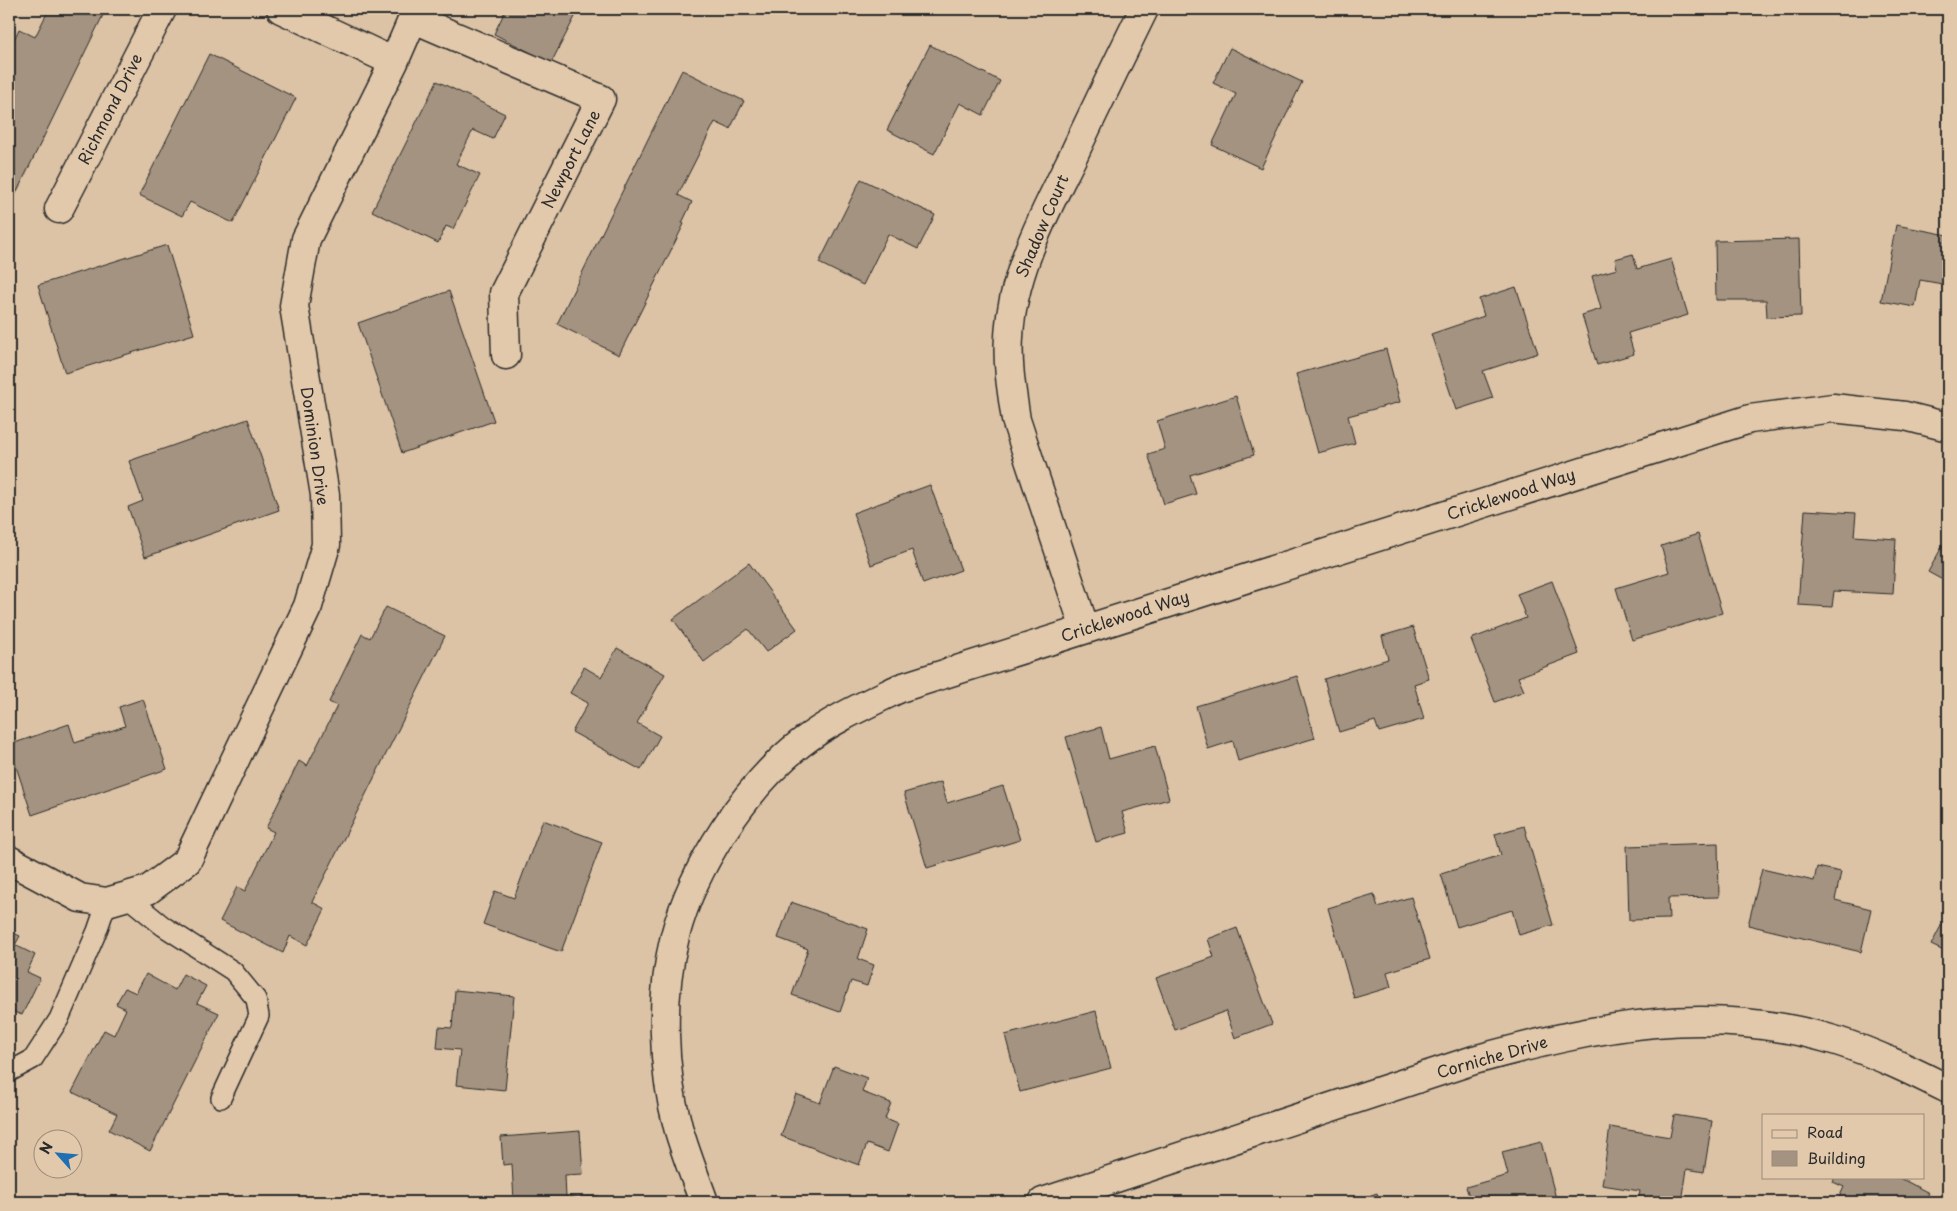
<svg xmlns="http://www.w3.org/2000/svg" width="1957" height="1211" font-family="'Playpen Sans',sans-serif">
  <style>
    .building { fill: #a49380; stroke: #2b2b2b }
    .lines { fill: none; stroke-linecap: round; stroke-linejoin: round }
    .service-casing { stroke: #2b2b2b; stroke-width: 22 }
    .minor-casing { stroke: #2b2b2b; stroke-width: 31 }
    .service { stroke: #e3c9ab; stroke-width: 19 }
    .minor { stroke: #e3c9ab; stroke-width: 28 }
    .labels { text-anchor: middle; stroke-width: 4; stroke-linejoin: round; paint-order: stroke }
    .street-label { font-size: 16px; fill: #2b2b2b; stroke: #e3c9ab }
  </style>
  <rect width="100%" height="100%" fill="#dcc3a6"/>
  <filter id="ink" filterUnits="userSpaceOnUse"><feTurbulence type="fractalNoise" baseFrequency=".02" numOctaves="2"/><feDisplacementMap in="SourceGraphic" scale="10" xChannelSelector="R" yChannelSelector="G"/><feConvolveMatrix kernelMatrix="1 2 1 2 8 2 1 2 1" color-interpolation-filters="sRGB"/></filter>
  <g filter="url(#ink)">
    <path class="building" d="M49,9H106L9,208V90L14,79L9,76V50L19,29L35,37Z
      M506,9H579L551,63L494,34Z
      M930,45L1000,81L983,115L960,103L934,154L887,130Z
      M1230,48L1302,82L1261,168L1212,145L1236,94L1213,83Z
      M209,54L296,98L233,223L190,202L182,216L139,195Z
      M682,70L744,101L730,129L715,122L678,195L692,202L682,223L684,224L619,355L557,324Z
      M437,81L505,114L493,139L473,130L456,164L480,175L453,229L446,226L438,243L372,211Z
      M861,179L935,215L918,249L888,234L863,285L819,263Z
      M1896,225L1948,235V285L1920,280L1915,307L1881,301Z
      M1799,239L1801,316L1767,317L1766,300H1716L1715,241Z
      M167,245L194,334L65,373L38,285Z
      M1633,254L1637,269L1671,259L1688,315L1628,333L1634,354L1597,365L1582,315L1601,309L1592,276L1617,269L1615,259Z
      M1516,287L1538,353L1483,371L1493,398L1456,410L1431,334L1484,316L1479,299Z
      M449,291L494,421L402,453L358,323Z
      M1386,349L1400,402L1348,416L1355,443L1318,453L1296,374Z
      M1236,396L1254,455L1190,475L1196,494L1164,504L1148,454L1165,449L1157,421Z
      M248,419L279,510L145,557L128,507L143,501L129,461Z
      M930,485L961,570L923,584L912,550L871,565L853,513Z
      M1805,510L1856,513L1854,536L1896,539L1893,594L1834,591L1832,607L1798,605Z
      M1698,534L1722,613L1632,640L1616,588L1669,572L1661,546Z
      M1948,536V583L1928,572Z
      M749,563L797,629L766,652L748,629L704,662L673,619Z
      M1552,581L1579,654L1518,677L1524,691L1495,702L1471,639L1526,618L1517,594Z
      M386,607L445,636L312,902L325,909L307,945L290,936L283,953L220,921L237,887L245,891L274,832L266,828L299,761L307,766L337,706L329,702L362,634L370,638Z
      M1413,627L1429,679L1414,684L1424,719L1379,732L1375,721L1339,732L1324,679L1388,659L1382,636Z
      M617,648L665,674L637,723L660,736L641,770L572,732L588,703L570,693L584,667L601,677Z
      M1297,676L1315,738L1238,761L1233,741L1208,749L1196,706Z
      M143,699L167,769L32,815L9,745L69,724L75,743L125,726L119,707Z
      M1101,727L1109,759L1155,746L1169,799L1122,812L1128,833L1096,842L1066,737Z
      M941,782L947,803L1003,786L1020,840L927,868L904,793Z
      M543,820L602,842L561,952L483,924L495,891L514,898Z
      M1524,826L1553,925L1519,935L1512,910L1457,927L1441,874L1501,855L1495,834Z
      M1718,843L1719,897L1668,898L1669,919L1629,920L1627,846Z
      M1817,867L1841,872L1835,900L1871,909L1861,952L1748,925L1762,869L1814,881Z
      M1374,894L1378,907L1411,897L1430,959L1387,972L1391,987L1354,998L1328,908Z
      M791,902L868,929L858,959L874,965L867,986L851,981L840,1012L792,995L808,949L778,938Z
      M1942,924L1948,927V953L1931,945Z
      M1237,928L1272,1024L1235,1038L1226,1011L1175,1030L1156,978L1214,957L1208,939Z
      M9,931L20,936L15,945L35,955L27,972L40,978L22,1015L9,1010Z
      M146,974L175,990L183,974L206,986L197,1003L219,1013L150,1151L109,1130L117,1114L72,1092L104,1030L114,1035L126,1009L116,1004L125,988L136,993Z
      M455,990L514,996L505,1090L456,1085L460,1050L437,1048L439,1027L452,1028Z
      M1096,1011L1111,1068L1020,1092L1005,1035Z
      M834,1066L867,1078L862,1092L891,1103L885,1119L898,1124L888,1152L867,1144L859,1165L781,1136L796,1094L820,1103Z
      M1674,1115L1712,1121L1704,1172L1687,1169L1682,1202L1660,1199L1659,1202H1638L1640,1191L1602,1185L1610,1127L1670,1137Z
      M580,1131L583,1174L565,1175L566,1198L599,1196V1202H514L512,1164L503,1165L501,1137Z
      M1541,1142L1557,1202H1471L1466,1187L1508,1175L1502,1152Z
      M1835,1177H1898L1929,1193L1924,1202H1837L1844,1187L1833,1182Z
      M1377,1193L1380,1202H1351Z"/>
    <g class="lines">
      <defs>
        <path id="service" d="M126,896L163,926L233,971L256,999L259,1016L221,1098
          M9,1072L33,1059L59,1019L97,931L107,902"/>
        <path id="minor" d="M281,9L394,62
          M412,18L601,99L504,293L506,355
          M59,209L162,9
          M1085,629L1016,420C1012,393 1007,365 1009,337C1012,272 1045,213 1073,156C1096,107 1120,58 1144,9
          M9,860L80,898L107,902L148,890L187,861L308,606L326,545L325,495L294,306L306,239L394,62L417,9
          M704,1202C695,1177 685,1152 678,1127C662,1068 660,996 675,936C693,867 745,787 801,743C831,720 867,704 900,688L1750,419L1833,408L1905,416L1948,427
          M1043,1202L1474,1060C1599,1026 1709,1002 1837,1041C1875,1053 1912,1071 1948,1089"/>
      </defs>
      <use href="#service" class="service-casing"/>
      <use href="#minor" class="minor-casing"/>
      <use href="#service" class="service"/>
      <use href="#minor" class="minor"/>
    </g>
  </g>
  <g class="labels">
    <g class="street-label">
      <text transform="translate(110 109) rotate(-63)" y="6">Richmond Drive</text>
      <text transform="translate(571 159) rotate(-63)" y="6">Newport Lane</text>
      <text transform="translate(1042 226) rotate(-67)" y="6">Shadow Court</text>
      <text transform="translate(315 446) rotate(82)" y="6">Dominion Drive</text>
      <text transform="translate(1511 494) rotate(-18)" y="6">Cricklewood Way</text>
      <text transform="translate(1125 616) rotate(-18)" y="6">Cricklewood Way</text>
      <text transform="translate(1492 1057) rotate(-16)" y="6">Corniche Drive</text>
    </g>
  </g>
  <rect width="1957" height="1211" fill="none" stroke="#e3c9ab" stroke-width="30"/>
  <rect x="15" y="15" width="1927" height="1181" fill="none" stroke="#2b2b2b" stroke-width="2" filter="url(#ink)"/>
  <rect x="1762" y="1114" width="162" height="65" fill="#e3c9ab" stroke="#998a78"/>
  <rect x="1772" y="1130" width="25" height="8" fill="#e3c9ab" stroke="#998a78"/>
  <text x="1807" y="1138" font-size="15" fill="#2b2b2b">Road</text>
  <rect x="1772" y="1151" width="25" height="15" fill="#a49380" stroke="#998a78"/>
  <text x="1807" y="1164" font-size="15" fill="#2b2b2b">Building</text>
  <g transform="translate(58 1154) rotate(297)"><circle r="24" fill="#e3c9ab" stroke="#998a78"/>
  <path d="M0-4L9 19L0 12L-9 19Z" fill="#1f6fb2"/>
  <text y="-8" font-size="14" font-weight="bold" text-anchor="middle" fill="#2b2b2b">N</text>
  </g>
</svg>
